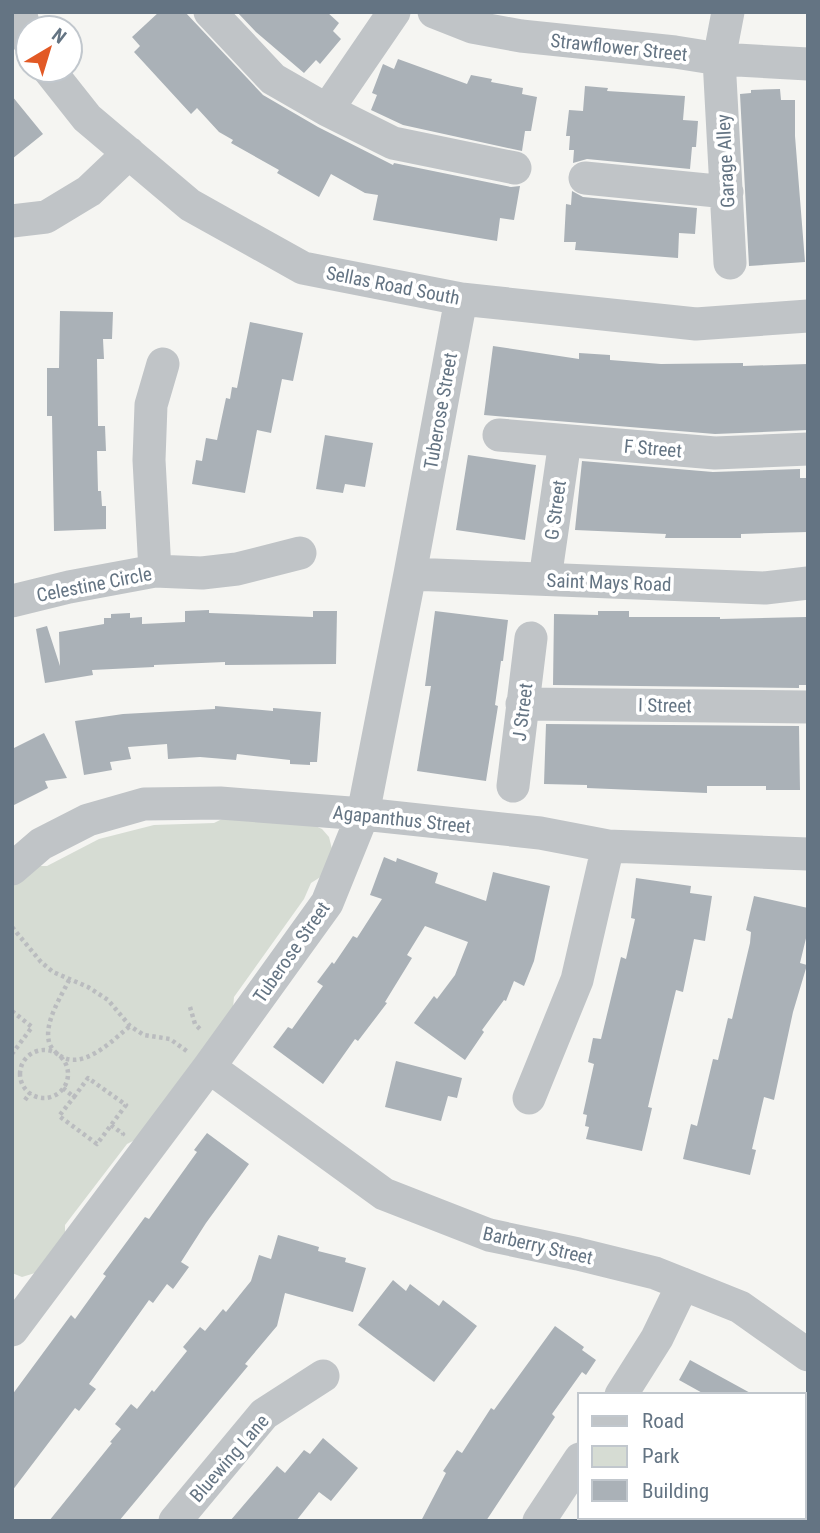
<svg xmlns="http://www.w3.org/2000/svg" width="820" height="1533" font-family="'Roboto Condensed',sans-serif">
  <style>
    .park { fill: #d6dcd3 }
    .building { fill: #aab1b7 }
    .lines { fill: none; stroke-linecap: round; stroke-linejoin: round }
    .path { stroke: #babcbf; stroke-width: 4.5; stroke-dasharray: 3.5 3.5; stroke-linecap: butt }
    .minor { stroke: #c0c4c7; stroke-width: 33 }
    .labels { text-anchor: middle; stroke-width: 7; stroke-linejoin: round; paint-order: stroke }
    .street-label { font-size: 19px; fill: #647483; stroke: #fff }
  </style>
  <rect width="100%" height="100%" fill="#f5f5f2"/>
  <path class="park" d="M226,817L311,824L322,829L329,837L332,849L322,876L311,883L304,899L234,997L233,1008L135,1140L127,1144L65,1225V1236L35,1273L22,1277L12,1273V885L36,866H47L99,839L154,825L214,823Z"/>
  <path class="building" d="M159,12H185L263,95L318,127L393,165L394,163L511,187L520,186L514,220L500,218L497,241L373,220L378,195L365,193L331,174L319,197L277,173L279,170L231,143L233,140L219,132L197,108L191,114L134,52L140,46L132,37Z
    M237,12H327L339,23L333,31L341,39L320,64L316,60L304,73L256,32Z
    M398,59L467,84L471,75L492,79L491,82L523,88L522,94L537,97L531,131H525L522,151L403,125L371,110L377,95L372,93L383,64L394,69Z
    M585,86L608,88L607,91L685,96L683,120L698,121L696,147H692L690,169L587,159L573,163L574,150H569L570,136H566L569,110L583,111Z
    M780,89L781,100H795V136L805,262L749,266L740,94L751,93V90Z
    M12,96L43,134L12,159Z
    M572,191L583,197L697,208L695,234L679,233L678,258L575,250L576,242H564L566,204L571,205Z
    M60,311L113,312L112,339H103L104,359H97L98,426H105L106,451H97L98,491H101L102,506H106V529L54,531L52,416H47V368H59Z
    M250,322L303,333L293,381L282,379L271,433L257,430L245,493L192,484L196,460L202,461L206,438L217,440L226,398L230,399L232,387L237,388Z
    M493,346L579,359V353L610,355V360L661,364L743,363V366L808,364V430L715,434L484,415Z
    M325,435L373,443L365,487L345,484L343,493L316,489Z
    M468,455L536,465L525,540L456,530Z
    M582,461L713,472L800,469V478H808V532L741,534V538H665L666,534L575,530Z
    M209,610V613L313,617V611H337L336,664L225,665V662L154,665V667L92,670L93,675L45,683L36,629L47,626L60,666L59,632L104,624V618H111V614L130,613V618L142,617V624L185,622V611Z
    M435,611L508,620L503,661H501L495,705L498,706L486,781L417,771L431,686H425Z
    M598,611H629V617H720V619L806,617L808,685H799V688L553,685L554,614L598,615Z
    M215,706L273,711V708L321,712L317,762H310V765L290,764V760L237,754L236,760L200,757L168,759L167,744L128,747L131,759L110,762L112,770L84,775L75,721L123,714L215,709Z
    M546,724L799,726L800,790H766V786H707V793L587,788V785L544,784Z
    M44,733L67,778L45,781L48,788L12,806V749Z
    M384,857L396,862L397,858L438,873L435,883L486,901L493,872L550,886L534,961L524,986L514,981L506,1001L504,1000L482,1030L484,1032L465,1060L414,1023L434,996L437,999L455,975L468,942L425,926L407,955L412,958L385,1002L387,1003L358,1041L355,1039L323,1084L273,1047L288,1027L292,1029L323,986L317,982L332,962L334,964L353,936L357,938L382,899L370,895Z
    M636,878L691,886L690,893L712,896L705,941L694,939L683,992L676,990L648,1107L652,1108L642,1151L586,1139L589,1127L585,1126L587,1115L583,1114L594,1064L588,1062L593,1038L601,1039L621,957L626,959L635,919L631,918Z
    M754,896L808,908V930L800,963L807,965L793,1012L774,1100L764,1097L752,1149L756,1150L750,1175L683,1159L691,1124L697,1126L713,1059L718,1060L728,1018L732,1019L750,943L751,932L746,930Z
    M396,1061L462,1078L457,1098L448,1096L441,1121L385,1107Z
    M207,1133L249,1164L206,1223L181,1262L189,1267L173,1289L167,1284L153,1303L149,1300L89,1384L96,1389L79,1411L75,1408L12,1491V1395L71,1315L75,1319L106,1276L103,1274L145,1217L149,1219L197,1152L194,1150Z
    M278,1235L319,1247L318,1251L346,1258L345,1262L366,1268L353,1312L285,1293L277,1326L245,1364L248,1366L119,1521H49L112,1443L110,1442L121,1429L115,1424L131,1404L137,1409L152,1390L154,1392L187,1351L183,1347L200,1327L205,1331L223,1309L226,1312L251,1281L259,1255L271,1259Z
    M393,1280L406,1291L410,1284L439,1306L443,1300L477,1326L434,1382L358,1325Z
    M555,1326L584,1347L582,1350L596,1360L586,1375L582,1372L552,1414L555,1417L486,1521H421L446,1473L443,1471L457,1450L462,1453L491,1408L494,1410Z
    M690,1360L754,1395H706L679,1380Z
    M323,1438L358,1468L331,1501L319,1492L296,1521H230L277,1466L285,1473L304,1450L310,1454Z"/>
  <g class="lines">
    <path class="path" d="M12,927L41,962L53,972L88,987L108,1000L130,1026L144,1035L170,1039L188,1052
      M69,980C61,997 44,1022 49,1042C50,1047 55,1052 59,1055C82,1072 113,1040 130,1026
      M190,1007L195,1024L200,1029
      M12,1011L32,1027L12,1054
      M20 1074a24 24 0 1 1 48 0a24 24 0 1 1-48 0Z
      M63,1088L74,1097L88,1078L126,1105L97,1144L59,1116L74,1097
      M25,1100L30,1093
      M111,1125L123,1134L122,1135"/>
    <path class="minor" d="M20,12L28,40
      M210,12L273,79L327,110L393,143L515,168
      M434,12L472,27L521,36L675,52L719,59L808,64
      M728,12L719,59L730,263
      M49,70L87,118L190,205L303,268L461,299L696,324L808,316
      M327,110L394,12
      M585,178L727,192
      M12,221L46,217L89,191L129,153
      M499,435L715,453L808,449
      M155,571L149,460L151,405L163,364
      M410,574L765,588L808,583
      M545,579L565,441
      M12,601L69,587L155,571L202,573L237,569L300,553
      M522,704L808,707
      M513,786L531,638
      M12,869L41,844L88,820L144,804L220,803L363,814L540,833L608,846L808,854
      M209,1067L384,1194L489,1235L578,1254L655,1273L740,1307L808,1355
      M529,1098L577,980L608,846
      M12,1330L209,1067L327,903L363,814L410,574L461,299
      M621,1395L657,1338L683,1284
      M804,1462L808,1456
      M175,1521L264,1414L323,1376
      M539,1521L580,1459
      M770,1521L772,1517"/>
  </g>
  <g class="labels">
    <g class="street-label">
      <text transform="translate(619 47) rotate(6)" y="7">Strawflower Street</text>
      <text transform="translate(725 161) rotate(-93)" y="7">Garage Alley</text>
      <text transform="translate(393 285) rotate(11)" y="7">Sellas Road South</text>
      <text transform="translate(440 411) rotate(-80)" y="7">Tuberose Street</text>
      <text transform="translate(653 448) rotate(5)" y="7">F Street</text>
      <text transform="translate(555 510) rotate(-82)" y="7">G Street</text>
      <text transform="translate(609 582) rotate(2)" y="7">Saint Mays Road</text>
      <text transform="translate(94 584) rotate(-11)" y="7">Celestine Circle</text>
      <text transform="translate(665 705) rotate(1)" y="7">I Street</text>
      <text transform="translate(522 712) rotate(-83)" y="7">J Street</text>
      <text transform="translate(402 819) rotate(6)" y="7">Agapanthus Street</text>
      <text transform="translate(291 952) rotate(-55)" y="7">Tuberose Street</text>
      <text transform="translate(538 1245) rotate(13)" y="7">Barberry Street</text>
      <text transform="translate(229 1458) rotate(-49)" y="7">Bluewing Lane</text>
    </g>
  </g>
  <rect width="820" height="1533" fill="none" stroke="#647483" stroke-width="28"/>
  <rect x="578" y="1393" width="228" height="126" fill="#ffffff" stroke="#c1c7cd" stroke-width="2"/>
  <rect x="592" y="1416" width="35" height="10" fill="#c0c4c7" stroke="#c1c7cd" stroke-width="2"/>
  <text x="642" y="1428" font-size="21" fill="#647483">Road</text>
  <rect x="592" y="1446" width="35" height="21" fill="#d6dcd3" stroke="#c1c7cd" stroke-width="2"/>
  <text x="642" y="1463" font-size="21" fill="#647483">Park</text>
  <rect x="592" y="1480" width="35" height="21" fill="#aab1b7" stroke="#c1c7cd" stroke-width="2"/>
  <text x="642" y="1498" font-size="21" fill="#647483">Building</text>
  <g transform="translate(49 49) rotate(38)"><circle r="33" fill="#ffffff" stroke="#c1c7cd" stroke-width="2"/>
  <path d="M0-5L12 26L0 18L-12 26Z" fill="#e25925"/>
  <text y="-10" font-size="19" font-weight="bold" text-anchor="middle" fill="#647483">N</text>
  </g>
</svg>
